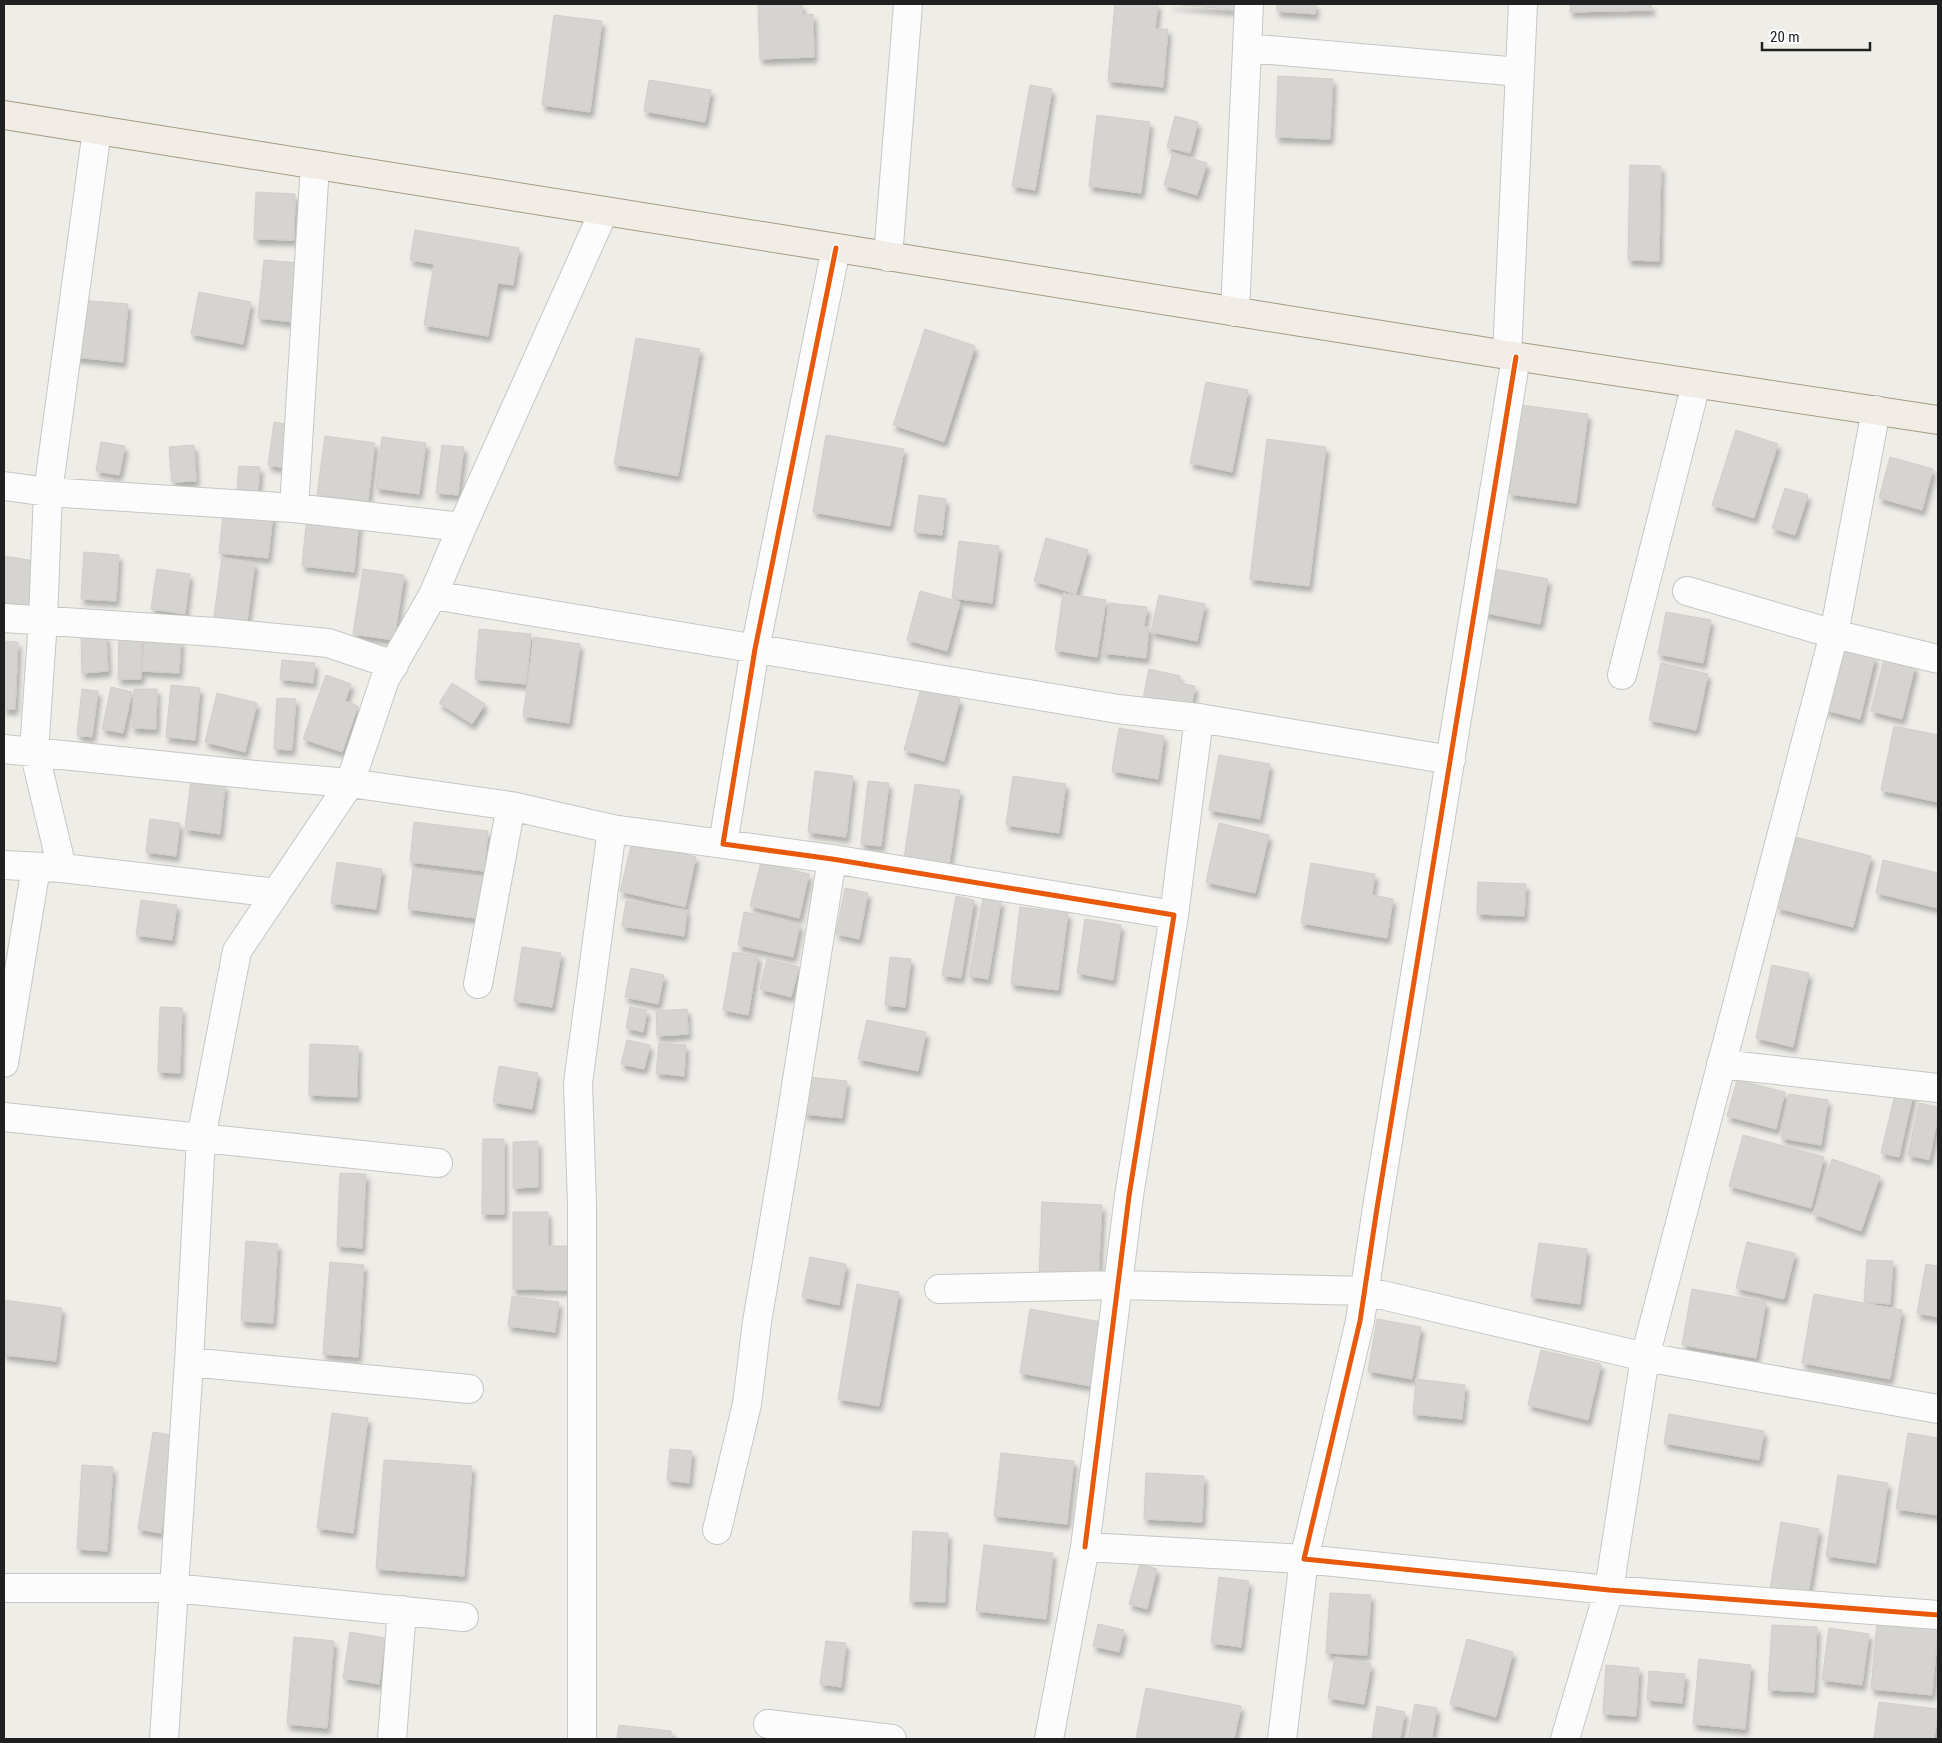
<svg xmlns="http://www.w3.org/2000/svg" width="1942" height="1743" viewBox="0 0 1942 1743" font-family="'Roboto Condensed',sans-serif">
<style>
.building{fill:#d6d4d1;stroke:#d1cec9;filter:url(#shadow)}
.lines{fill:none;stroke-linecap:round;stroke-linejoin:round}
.minor-casing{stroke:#c7c6c4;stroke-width:30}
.primary-casing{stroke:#a59c84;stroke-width:30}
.minor{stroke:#fcfcfc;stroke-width:28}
.primary{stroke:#f1ece5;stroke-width:28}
.cycleway-casing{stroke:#fff;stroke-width:8}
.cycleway{stroke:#e8590c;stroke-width:5}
</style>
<defs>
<filter id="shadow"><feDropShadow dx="3" dy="5.5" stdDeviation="2.5" flood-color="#0004"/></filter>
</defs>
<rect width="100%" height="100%" fill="#eeede8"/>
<path class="building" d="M758 4H802V15L813 14 814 57 760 59Z
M1115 4H1158L1155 29H1168L1163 87 1108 81Z
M1170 4H1235V10Z
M1277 4H1316L1315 14 1277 11Z
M1570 4H1651L1652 10 1570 12Z
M554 15 602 21 590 112 542 105Z
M1278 76 1333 79 1330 139 1276 137Z
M649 80 711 90 705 122 644 111Z
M1030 85 1052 89 1035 190 1012 186Z
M1097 115 1150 122 1141 193 1089 186Z
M1175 116 1198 122 1190 153 1167 147Z
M1173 153 1207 163 1197 195 1164 185Z
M1630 165 1661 166 1659 261 1628 260Z
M256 192 295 194 294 240 254 239Z
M415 230 519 248 513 285 498 283 488 336 424 325 434 264 410 260Z
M264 260 300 263 293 322 258 318Z
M199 292 251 302 243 344 191 334Z
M79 300 128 304 123 362 74 357Z
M925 329 975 346 944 442 893 425Z
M636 338 700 349 678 476 614 464Z
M1206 382 1248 390 1232 472 1190 463Z
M1521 405 1588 414 1576 503 1509 494Z
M274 422 296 426 291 469 268 465Z
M1736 430 1778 444 1754 518 1712 505Z
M826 435 904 449 890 526 813 512Z
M325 436 375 443 368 501 317 495Z
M382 437 426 443 419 494 376 488Z
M1267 439 1326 447 1309 586 1250 579Z
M101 442 125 446 119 475 96 471Z
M194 445 196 481 172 482 169 447Z
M442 445 464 447 458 495 436 493Z
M1890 457 1933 469 1922 510 1879 498Z
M239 466 260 467 258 491 237 490Z
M1785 488 1808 495 1795 535 1772 528Z
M919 495 946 499 942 535 914 532Z
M224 508 273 514 268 558 219 553Z
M307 515 359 521 354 572 302 566Z
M1046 538 1088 550 1076 594 1034 581Z
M959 541 999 546 992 603 952 598Z
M84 552 119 555 116 601 81 599Z
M4 556 35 561 28 607 4 603Z
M222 558 255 563 247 622 214 617Z
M1490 568 1548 579 1540 624 1481 612Z
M157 569 190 574 185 614 151 609Z
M363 569 404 575 394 640 353 634Z
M920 591 960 602 947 651 907 640Z
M1063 593 1106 600 1097 657 1055 650Z
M1159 595 1205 604 1197 641 1151 632Z
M1109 603 1147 607 1144 627H1149L1146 658 1103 653Z
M1666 612 1711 620 1703 663 1658 654Z
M479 629 531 634 526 684 475 679Z
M119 632H142L141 679H118Z
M106 635 108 671 82 673 81 637Z
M534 637 580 644 569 723 523 716Z
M144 638 181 640 179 673 142 671Z
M4 641 18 642 15 709H4Z
M1839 649 1875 657 1860 719 1825 710Z
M1884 659 1915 666 1902 719 1871 711Z
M282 660 315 663 313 683 280 679Z
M1661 663 1708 674 1696 730 1649 720Z
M1149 669 1180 676 1179 683 1195 686 1190 713 1142 704Z
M326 675 351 684 345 701 358 706 342 752 303 739Z
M452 683 485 704 472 724 439 703Z
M171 685 200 688 195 740 166 737Z
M111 687 132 692 123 733 102 729Z
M921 688 960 699 944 761 904 750Z
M82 689 98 691 92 737 77 735Z
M134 689H157L156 729 132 728Z
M217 693 257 703 245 752 205 742Z
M277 698 296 699 292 750 274 749Z
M1894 726 1938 735V802L1881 790Z
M1119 728 1164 736 1158 779 1112 771Z
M1219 755 1270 764 1260 819 1209 810Z
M815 771 853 776 846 837 808 832Z
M1013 776 1066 784 1059 833 1006 825Z
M191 781 225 785 220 834 185 829Z
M868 781 889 783 881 846 861 844Z
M915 784 960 790 949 865 904 859Z
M150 819 180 823 176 856 146 852Z
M414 822 488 831 484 871 410 862Z
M1219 823 1269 835 1255 893 1206 882Z
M1795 837 1871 856 1853 927 1777 908Z
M632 842 696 857 685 907 620 891Z
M1883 860 1938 873V908L1876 893Z
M337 862 382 869 376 909 331 903Z
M761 862 809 874 799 918 750 906Z
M1311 863 1375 874 1372 895 1393 899 1387 938 1301 923Z
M413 869 487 879 482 919 408 909Z
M1478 882 1526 884 1524 916 1477 914Z
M845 888 868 893 859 939 836 934Z
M956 896 974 900 961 978 942 975Z
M983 898 1001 901 988 979 969 976Z
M141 900 177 905 172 940 136 935Z
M626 901 687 910 684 936 622 926Z
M1020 907 1068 913 1058 990 1011 984Z
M744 912 800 924 793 957 738 945Z
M1085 919 1121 925 1113 980 1077 973Z
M522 947 561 953 552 1007 514 1001Z
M733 952 758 956 748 1015 723 1010Z
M890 957 911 959 905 1007 885 1005Z
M767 959 799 967 791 997 760 989Z
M1772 965 1809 973 1793 1047 1756 1038Z
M631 968 664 975 658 1004 625 997Z
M160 1007 182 1008 180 1073 158 1072Z
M630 1007 647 1010 643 1032 626 1028Z
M687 1009 688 1034 657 1036 656 1011Z
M867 1020 926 1032 918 1071 858 1059Z
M627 1040 650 1045 644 1069 621 1064Z
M659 1043 686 1045 684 1076 656 1073Z
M310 1044 358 1046 357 1097 309 1095Z
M499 1066 538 1073 532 1109 493 1102Z
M808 1077 847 1081 842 1118 804 1114Z
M1737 1080 1785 1092 1776 1129 1727 1116Z
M1897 1086 1914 1090 1899 1157 1881 1153Z
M1789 1094 1828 1100 1821 1145 1781 1138Z
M1919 1103 1938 1107V1116L1929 1160 1908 1155Z
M1743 1135 1824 1157 1811 1208 1729 1186Z
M483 1139H504V1214H482Z
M538 1141V1187L513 1188V1142Z
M1832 1159 1880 1176 1861 1231 1813 1214Z
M340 1173 366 1174 362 1248 337 1246Z
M1042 1202 1102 1205 1098 1282 1039 1280Z
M513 1212H548V1246H569V1290L513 1289Z
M246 1241 278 1244 273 1323 241 1321Z
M1747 1242 1795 1253 1784 1299 1736 1288Z
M1539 1243 1587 1249 1580 1304 1531 1297Z
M810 1257 846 1264 839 1305 802 1297Z
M1867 1260 1893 1261 1890 1304 1864 1302Z
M330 1262 364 1265 358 1357 323 1354Z
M1926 1264 1938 1266V1317L1917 1313Z
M857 1284 899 1292 879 1406 838 1399Z
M1692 1289 1766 1302 1756 1358 1682 1345Z
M1814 1294 1902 1310 1890 1379 1802 1363Z
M512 1296 559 1302 555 1332 508 1326Z
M4 1300 62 1308 56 1361 4 1355Z
M1030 1309 1101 1322 1091 1386 1020 1373Z
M1377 1319 1421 1327 1412 1379 1368 1371Z
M1541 1350 1601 1364 1588 1420 1528 1405Z
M1416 1379 1465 1385 1462 1419 1413 1414Z
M332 1413 368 1418 353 1533 317 1528Z
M1669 1414 1764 1431 1759 1460 1664 1443Z
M153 1432 177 1436 161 1533 138 1529Z
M1908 1433 1938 1438V1515L1896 1509Z
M670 1449 692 1451 689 1483 667 1480Z
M1001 1453 1074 1461 1067 1524 994 1516Z
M384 1460 472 1466 464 1576 376 1569Z
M82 1465 113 1467 107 1551 77 1549Z
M1146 1473 1204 1476 1202 1522 1144 1519Z
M1838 1475 1888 1483 1876 1563 1826 1556Z
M1781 1522 1819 1529 1808 1596 1770 1590Z
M913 1531 948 1533 945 1602 910 1601Z
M984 1545 1053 1553 1046 1619 976 1611Z
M1140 1564 1157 1569 1147 1609 1129 1604Z
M1219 1577 1249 1581 1241 1647 1211 1643Z
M1330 1593 1371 1595 1367 1655 1326 1653Z
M1877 1623 1938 1629 1932 1695 1871 1689Z
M1098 1624 1124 1630 1119 1652 1093 1646Z
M1772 1625 1817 1627 1814 1692 1768 1690Z
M1829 1628 1869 1634 1862 1685 1822 1680Z
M350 1632 385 1638 379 1684 343 1678Z
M294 1637 334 1641 327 1728 287 1724Z
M1467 1639 1513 1652 1496 1717 1450 1704Z
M826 1641 846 1643 841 1687 820 1684Z
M1335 1657 1371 1664 1364 1704 1328 1698Z
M1699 1659 1751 1665 1745 1729 1693 1724Z
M1606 1665 1639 1668 1636 1716 1603 1714Z
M1649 1671 1685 1674 1682 1703 1647 1700Z
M1146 1688 1241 1706 1234 1739H1136Z
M1879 1702 1938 1709 1934 1739H1874Z
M1415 1704 1437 1708 1432 1737 1441 1739H1408Z
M1377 1706 1405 1712 1400 1739H1372Z
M619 1725 671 1731V1739H617Z"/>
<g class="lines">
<g class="minor-casing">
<path id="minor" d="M1247 48 1519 72
M315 165 294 508 462 527
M604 211 462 527 433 595 385 679 350 783 511 806 612 829 723 844
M836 248 755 649 723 844 832 859 1174 915 1129 1196 1085 1547
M888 257 908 4
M1235 312 1249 4
M1507 355 1523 4
M1516 357 1377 1208 1360 1321 1304 1559 1609 1590 1938 1615
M4 486 48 492 294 508
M1687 591 1834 634 1938 659
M433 595 1118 709 1199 718 1451 760
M4 618 215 632 328 643 394 665
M1622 675 1696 384
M4 749 266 776 350 783 237 951 201 1138 189 1362 164 1739
M4 865 62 868 34 751 43 620 48 492 97 130
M62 868 276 893
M1174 915 1199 718
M478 984 511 806
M4 1063 36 867
M1721 1064 1938 1088
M4 1117 438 1163
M939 1289 1118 1285 1365 1291 1645 1357 1938 1409
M189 1362 469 1389
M717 1530 747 1404 757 1322 783 1168 832 859
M4 1588H173L464 1617
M768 1724 892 1739
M392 1739 402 1610
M582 1739V1204L578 1083 612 829
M1049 1739 1085 1547 1304 1559 1282 1739
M1565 1739 1609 1590 1645 1357 1834 634 1876 410"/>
</g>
<g class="primary-casing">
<path id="primary" d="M4 115 1507 355 1938 420"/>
</g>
<use href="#minor" class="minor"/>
<use href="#primary" class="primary"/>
<g class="cycleway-casing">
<path id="cycleway" d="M836 248 755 649 723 844 832 859 1174 915 1129 1196 1085 1547
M1516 357 1377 1208 1360 1321 1304 1559 1609 1590 1938 1615"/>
</g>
<use href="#cycleway" class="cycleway"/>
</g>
<rect width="1942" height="1743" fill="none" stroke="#202020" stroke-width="10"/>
<path d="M1762 42v8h108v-8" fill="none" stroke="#202020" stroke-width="2.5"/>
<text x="1770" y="42" font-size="15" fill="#202020" stroke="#ffffff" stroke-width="4" paint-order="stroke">20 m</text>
</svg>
